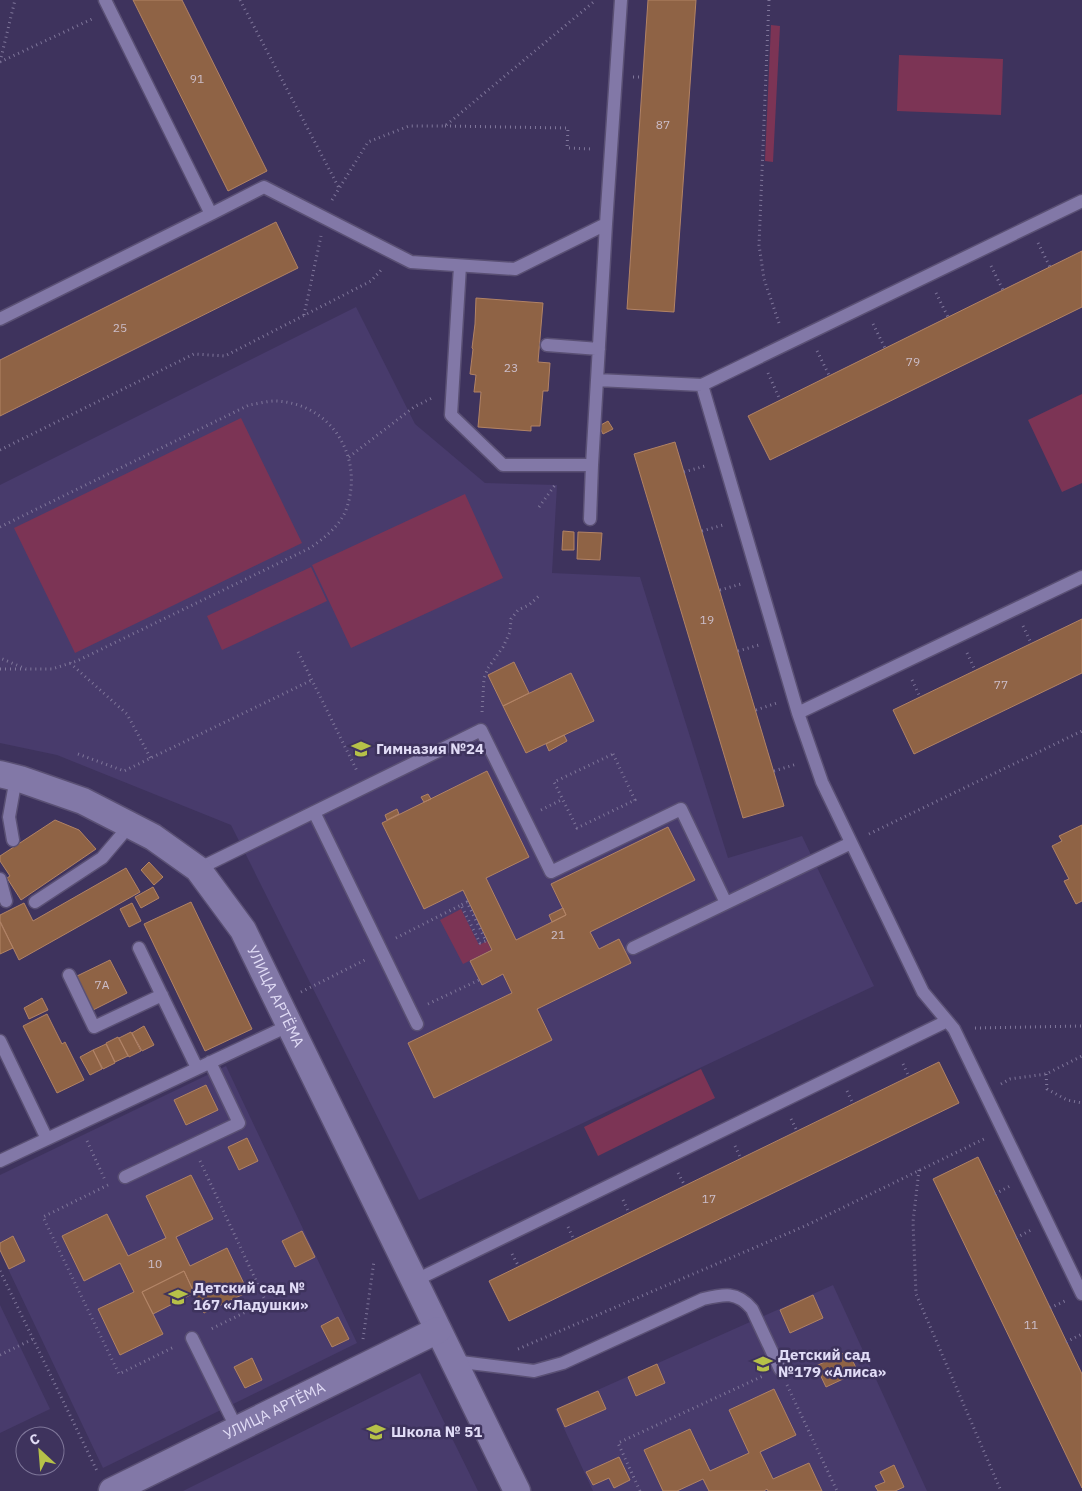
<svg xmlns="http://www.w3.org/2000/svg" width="1082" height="1491" viewBox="0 0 1082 1491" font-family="'IBM Plex Sans',sans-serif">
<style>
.built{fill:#483b6c}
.green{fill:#7c3455}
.building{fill:#8f6345;stroke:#b28365}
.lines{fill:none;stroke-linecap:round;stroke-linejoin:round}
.service-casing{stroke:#5a5074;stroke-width:15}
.minor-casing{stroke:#5a5074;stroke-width:29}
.path{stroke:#7f769a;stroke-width:3;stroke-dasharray:1 4;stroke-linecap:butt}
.service{stroke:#8278a7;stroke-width:12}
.minor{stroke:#8278a7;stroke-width:26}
.labels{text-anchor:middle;stroke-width:5;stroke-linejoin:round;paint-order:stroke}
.number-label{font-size:12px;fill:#ccbeca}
.poi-label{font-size:15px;font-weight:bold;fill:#e1dcf6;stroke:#3e335d;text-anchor:start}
.street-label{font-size:15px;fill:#e1dcf6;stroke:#3e335d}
</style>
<rect width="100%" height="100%" fill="#3e335d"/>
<path class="built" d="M356 307 415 424 485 483 557 485 552 573 640 577 728 858 802 836 874 986 419 1200 231 825 57 755 0 743V485Z
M226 1066 357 1343 103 1468 0 1252V1175Z
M833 1285 927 1491H593L555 1409Z
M0 1305 50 1409 0 1433Z
M420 1373 478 1491H183Z"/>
<path class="green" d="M771 25 780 26 773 162 765 161Z
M899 55 1003 59 1001 115 897 111Z
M1082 394V483L1062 492 1028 420Z
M241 418 302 543 75 653 14 528Z
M465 494 503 578 351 648 312 565Z
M311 567 327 601 222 650 207 616Z
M461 909 479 945 487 941 491 950 463 964 440 920Z
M701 1069 715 1098 598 1156 584 1127Z"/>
<path class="building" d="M133 0H182L267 171 228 191Z
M648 0H696L674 312 627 309Z
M276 222 298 268 0 416V360Z
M1082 251V307L770 460 748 416Z
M476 298 543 303 538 362 550 363 548 391H543L540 426H531V431L478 427 481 392H474L476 375 470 374 473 349 472 348 475 324Z
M608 421 613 429 603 434 599 426Z
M675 442 784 806 743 818 634 454Z
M563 531 574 532V550H562Z
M578 532 602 533 600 560 577 559Z
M1082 619V673L914 754 893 710Z
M514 662 529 693 503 706 488 675Z
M571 673 594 721 526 753 503 706Z
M564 735 567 741 549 751 546 744Z
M487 771 529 857 486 878 516 940 566 915 551 884 668 827 695 880 590 932 599 949 619 939 631 963 537 1009 552 1040 434 1098 408 1043 512 993 503 974 482 985 470 961 492 950 463 890 424 909 382 823Z
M428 794 431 799 424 802 421 797Z
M397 809 399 814 387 820 385 815Z
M55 820 79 830 96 849 21 900 7 878 10 876 0 861V856Z
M1082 825V901L1076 904 1064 881 1069 879 1052 846 1062 841 1059 836Z
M149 862 163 877 154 885 141 870Z
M126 868 140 892 19 960 0 921V915L24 903 33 921Z
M153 887 159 898 141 908 135 897Z
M191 902 252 1029 205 1051 144 924Z
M132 903 141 921 129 927 120 909Z
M563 908 566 915 552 922 549 915Z
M0 922 13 948 0 954Z
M110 960 127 993 93 1010 77 976Z
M42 998 48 1010 29 1019 24 1008Z
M47 1014 62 1044 65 1042 84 1080 57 1093 23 1026Z
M144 1026 154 1045 142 1051 132 1033Z
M131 1032 141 1051 129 1057 119 1038Z
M118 1037 128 1056 115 1062 106 1043Z
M106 1044 115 1063 103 1069 93 1050Z
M93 1050 102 1069 90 1075 80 1057Z
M939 1062 959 1103 509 1321 489 1281Z
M206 1085 218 1110 186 1125 174 1100Z
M247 1138 258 1161 239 1170 228 1147Z
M978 1157 1082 1374V1488L933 1179Z
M191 1175 213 1219 176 1237 190 1266 227 1248 248 1292 204 1313 184 1271 142 1292 163 1334 120 1355 98 1309 134 1292 120 1263 84 1281 62 1236 107 1214 128 1256 166 1238 146 1196Z
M302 1231 315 1257 295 1267 282 1241Z
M13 1236 25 1261 9 1269 0 1250V1243Z
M184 1271 194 1293 153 1314 142 1292Z
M813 1295 823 1318 790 1333 780 1310Z
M338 1317 349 1339 332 1347 321 1326Z
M848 1351 858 1372 826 1387 816 1366Z
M252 1358 262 1380 245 1388 234 1367Z
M657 1364 665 1383 636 1396 628 1377Z
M774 1389 796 1435 760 1452 773 1479 809 1463 822 1491H768L767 1489 764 1491H709L703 1479 677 1491H663L644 1450 690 1429 710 1471 749 1453 729 1410Z
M598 1391 606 1409 565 1427 557 1409Z
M619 1457 630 1480 614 1488 609 1478 593 1485 586 1472Z
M894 1465 904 1487 895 1491H878L875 1486 885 1482 880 1472Z"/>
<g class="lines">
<g class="service-casing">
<path id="service" d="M1082 201 702 385 798 713 822 782 923 992 954 1029 1082 1294
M211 214 264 187 411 262 515 269 606 224 621 0
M460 266 451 415 503 465H592L597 380 702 385
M0 319 211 214 105 0
M547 345 599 349
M597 380 606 224
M590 519 592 465
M798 713 1082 577
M314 812 417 1024
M13 840 9 817 16 778
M198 869 481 730 551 872 681 809 726 903
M0 879 6 901
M35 902 102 858 130 825
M139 948 197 1068
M633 948 851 843
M69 975 94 1027 162 995
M0 1041 47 1139
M0 1161 290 1025
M125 1177 239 1123 210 1062
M414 1281 947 1021
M192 1338 237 1429
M453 1361 534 1371 563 1363 703 1299C724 1294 737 1291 752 1309L780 1369"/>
</g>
<g class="minor-casing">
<g id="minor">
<path id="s1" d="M0 774 20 779 83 801 153 837 198 869 243 930 517 1491"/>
<path id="s2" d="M112 1491 438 1330"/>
</g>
</g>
<path class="path" d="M240 0 339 188
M769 0 759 245 764 279 780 326
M0 62 92 19
M0 62 15 0
M633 77H643
M445 126 568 128 567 148 593 149
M332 200 368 142 409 126H445L596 0
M1038 243 1050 267
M991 266 1003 290
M936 293 948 317
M304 315 321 236
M873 324 885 348
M817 351 829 375
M768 373 780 400
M0 450 194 354 225 356 371 281 383 268
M349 457 414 407 434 397
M684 472 705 466
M539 507 555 485
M0 527 249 405C257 404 267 401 275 401 332 403 365 458 346 510 339 527 324 538 310 548L77 661 52 669H26L0 658
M702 531 723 525
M720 590 741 584
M1023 626 1031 643
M738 651 759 645
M298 652 357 771
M967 653 975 670
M70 663 127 714 151 759
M0 669H24
M912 680 920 697
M756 710 777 703
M482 712 484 678 488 668 503 647 510 632 511 619 518 610 529 605 540 595
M78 754 124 771 312 680
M613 754 635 800 577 828 554 782Z
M774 771 797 764
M541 810 563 799
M869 834 1082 731
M396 938 461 905 480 943 486 941 467 902 461 905
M301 992 365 960
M428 1004 479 980
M975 1028 1082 1026
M903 1064 909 1077
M1046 1074 1047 1089 1067 1100 1082 1103
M1001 1084 1010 1079 1046 1074 1082 1056
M847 1091 853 1104
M791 1119 797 1131
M87 1141 105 1180
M735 1146 741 1159
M200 1161 266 1302 209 1330
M919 1170 913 1222 916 1294 1001 1491
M678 1173 685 1186
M108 1185 43 1217 119 1374 174 1347
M995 1194 1010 1186
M623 1200 629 1213
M568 1227 574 1240
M1016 1238 1031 1230
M512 1254 519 1267
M0 1271 97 1471
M1050 1308 1065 1301
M363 1339 374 1261
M1066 1342 1082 1334
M518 1349 805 1226 986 1138
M0 1355 33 1339
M787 1385 837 1491
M640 1491 618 1443 763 1376"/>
<use href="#service" class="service"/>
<use href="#minor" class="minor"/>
</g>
<defs>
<g id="school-bare" transform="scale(1.5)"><path d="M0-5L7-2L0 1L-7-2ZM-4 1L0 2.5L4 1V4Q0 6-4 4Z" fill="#b6c148" stroke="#3e335d" stroke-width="2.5" paint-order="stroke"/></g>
</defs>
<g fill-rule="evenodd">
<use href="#school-bare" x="361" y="749"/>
<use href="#school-bare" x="178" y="1297"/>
<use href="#school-bare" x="763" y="1364"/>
<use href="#school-bare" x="376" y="1432"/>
</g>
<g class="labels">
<g class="number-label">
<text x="197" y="83">91</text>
<text x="663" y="129">87</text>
<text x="120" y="332">25</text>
<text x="913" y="366">79</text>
<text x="511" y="372">23</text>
<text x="707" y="624">19</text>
<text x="1001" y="689">77</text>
<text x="558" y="939">21</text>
<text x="102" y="989">7А</text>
<text x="709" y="1203">17</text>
<text x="155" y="1268">10</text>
<text x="1031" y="1329">11</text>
</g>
<g class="poi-label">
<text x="376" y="754">Гимназия №24</text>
<text x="193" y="1293">Детский сад №<tspan x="193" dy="17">167 «Ладушки»</tspan></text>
<text x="778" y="1360">Детский сад<tspan x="778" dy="17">№179 «Алиса»</tspan></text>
<text x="391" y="1437">Школа № 51</text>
</g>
<g class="street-label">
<text dy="5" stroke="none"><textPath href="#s1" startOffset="371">УЛИЦА АРТЁМА</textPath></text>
<text dy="5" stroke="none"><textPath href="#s2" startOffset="181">УЛИЦА АРТЁМА</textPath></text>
</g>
</g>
<g transform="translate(40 1451) rotate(334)"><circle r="24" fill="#3e335d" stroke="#7f779a"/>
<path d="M0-4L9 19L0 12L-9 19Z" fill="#b6c148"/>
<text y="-8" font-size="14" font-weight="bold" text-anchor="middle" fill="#e1dcf6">С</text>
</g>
</svg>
